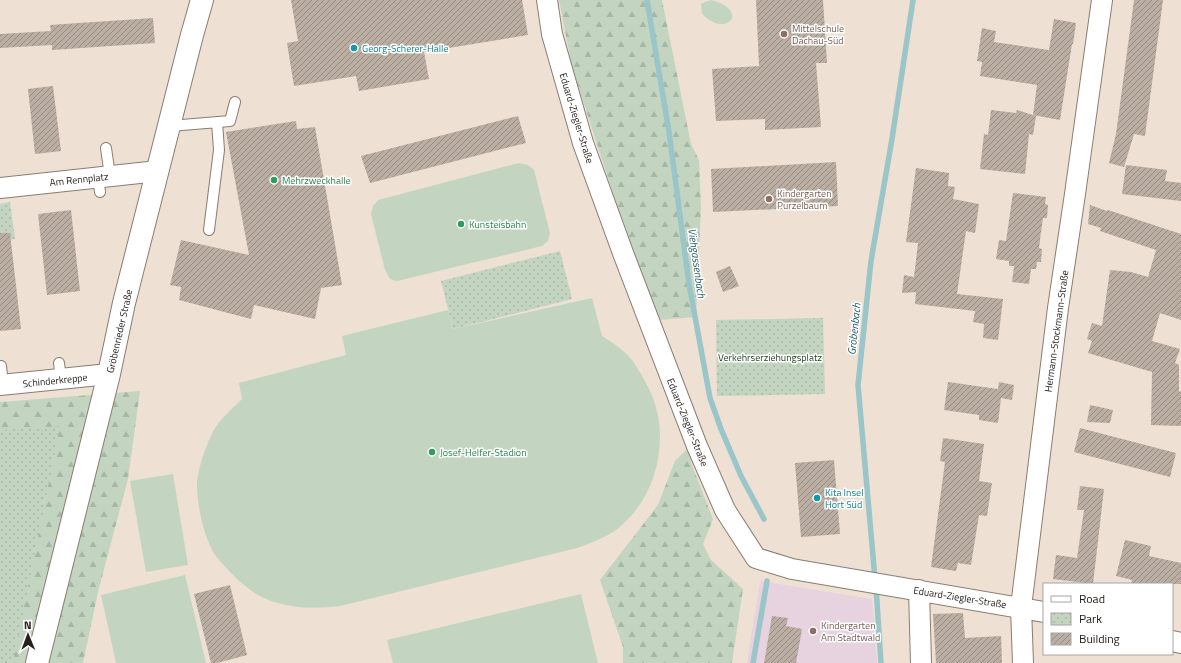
<svg xmlns="http://www.w3.org/2000/svg" width="1181" height="663" viewBox="0 0 1181 663" font-family="'Titillium Web',sans-serif">
<style>
.education{fill:#e7d2e0}
.grass{fill:#c3d5c1}
.forest{fill:url(#forest-firs)}
.park{fill:url(#park-dots)}
.lines{fill:none;stroke-linecap:round;stroke-linejoin:round}
.stream{stroke:#9ac5c9;stroke-width:5.5}
.building{fill:url(#building-hatch)}
.lane-casing{stroke:#897d71;stroke-width:12}
.street-casing{stroke:#897d71;stroke-width:22}
.secondary-casing{stroke:#897d71;stroke-width:24}
.lane{stroke:#fff;stroke-width:10}
.street{stroke:#fff;stroke-width:20}
.secondary{stroke:#fff;stroke-width:22}
.education-dot{fill:#8d6e63;stroke:#fff;stroke-width:1.5}
.culture-dot{fill:#0f9aa8;stroke:#fff;stroke-width:1.5}
.leisure-dot{fill:#2e9e5b;stroke:#fff;stroke-width:1.5}
.labels{text-anchor:middle;stroke-width:3;stroke-linejoin:round;paint-order:stroke}
.education-label{font-size:10px;fill:#785e54;stroke:#fff;text-anchor:start}
.culture-label{font-size:10px;fill:#0d838f;stroke:#fff;text-anchor:start}
.street-label{font-size:10px;fill:#25201c;stroke:#fff}
.leisure-label{font-size:10px;fill:#27864d;stroke:#fff;text-anchor:start}
.park-label{font-size:10px;fill:#20431d;stroke:#fff}
.water-label{font-size:11px;font-style:italic;fill:#1f5a5f;stroke:#fff}
</style>
<defs>
<pattern id="forest-firs" width="22" height="20" patternUnits="userSpaceOnUse"><rect width="22" height="20" fill="#c3d5c1"/><path d="M5 1l3.5 6h-7zM16 11l3.5 6h-7z" fill="#a7b7a5"/></pattern>
<pattern id="park-dots" width="8" height="8" patternUnits="userSpaceOnUse"><rect width="8" height="8" fill="#c3d5c1"/><path d="M2 2h.1M6 6h.1" fill="none" stroke="#a7b7a5" stroke-width="1.8" stroke-linecap="round"/></pattern>
<pattern id="building-hatch" width="6" height="6" patternUnits="userSpaceOnUse"><rect width="6" height="6" fill="#baada1"/><path d="M-1 1l2-2M0 6l6-6M5 7l2-2" fill="none" stroke="#978c82"/></pattern>
</defs>
<rect width="100%" height="100%" fill="#eee0d3"/>
<path class="education" d="M760 581 872 599 877 663H747Z"/>
<path class="grass" d="M711 0C750 9 728 40 702 14L701 4 705 2Z
M519 163 528 165 534 170 550 233 548 241 542 246 397 281 390 279 385 270 371 214 373 206 378 200Z
M592 298 602 336C613 343 623 349 631 359 635 363 637 369 641 374 646 383 652 393 655 404 668 445 655 495 623 524 611 536 593 542 577 548L340 606C313 609 292 609 266 599 256 595 246 587 238 580 230 572 222 564 215 555 204 538 198 509 197 488 196 475 205 448 211 436 217 421 231 410 242 399L239 383 346 355 342 336 448 310 453 329Z
M173 474 188 565 146 572 130 481Z
M185 575 206 663H116L101 595Z
M581 594 598 663H393L387 640Z"/>
<path class="forest" d="M559 0H662L691 144 699 160 701 208 696 317 658 320 615 200 572 67Z
M140 391 128 479 98 592 83 663H0V402Z
M688 448 692 465 713 519 703 544 711 560 743 589 732 663H623V647L600 580 658 505 675 461Z"/>
<path class="park" d="M10 202 15 239 0 241V204Z
M560 251 572 299 453 329 441 281Z
M823 318 825 394 717 396 716 320Z
M60 426 13 663H0V430Z"/>
<g class="lines">
<path class="stream" d="M647 0 669 132 689 284 710 398 721 429 741 476 764 519
M875 579 858 385 871 261 892 139 913 0
M876 587 881 663
M753 663 767 581"/>
</g>
<path class="building" d="M291 0H522L528 35 424 52 429 79 359 91 356 76 294 86 287 43 298 41Z
M756 0H823L827 63H816L821 127 765 130V119L716 121 712 69 759 66Z
M1134 0H1163L1145 136 1134 134 1124 167 1109 163 1116 134Z
M153 18 155 43 52 50V45L0 48V34L51 31 50 25Z
M1054 19 1076 23 1073 44H1072L1060 120 1033 115 1037 85 980 76 982 62 977 61 982 28 996 31 994 42 1049 50Z
M53 86 61 151 35 154 28 89Z
M991 110 1016 113 1017 110 1036 116 1033 135 1029 134 1025 174 980 169 984 134 988 135Z
M518 116 526 143 370 183 361 156Z
M296 121 297 129 315 127 342 285 321 288 315 319 254 305 251 319 179 300 181 287 170 285 181 240 249 255 226 132Z
M836 162 838 206 713 212 711 169Z
M1126 165 1167 170 1165 181 1181 183V201L1122 194Z
M916 168 949 173 948 186 955 187 953 199 979 204 975 233 966 231 957 294 1003 299 998 340 983 338 984 324 973 322 975 311 915 304 916 292 902 293 904 275 914 277 918 243 906 242Z
M1013 193 1046 197 1045 204 1048 205 1047 218H1043L1041 232 1039 248 1042 249 1041 262H1037L1036 269H1031L1029 284 1012 282 1014 266H1009V261L996 259 999 240 1006 241Z
M1090 205 1107 211 1108 210 1181 234V320L1160 313 1152 341 1180 349 1175 363 1179 365V391L1181 392V426L1151 425 1152 372 1088 353 1092 341 1087 339 1092 323 1102 326 1110 270 1131 272 1148 277 1156 250 1100 231 1101 228 1088 224Z
M71 210 80 291 47 295 38 214Z
M0 233H10L21 329 0 331Z
M730 266 739 286 723 292 716 272Z
M948 382 998 389 999 382 1014 385 1012 400 1001 398 998 423 979 420V415L944 410Z
M1090 405 1113 410 1110 423 1087 422Z
M1080 428 1176 453 1170 477 1074 452Z
M943 438 984 444 979 481 992 483 987 516 979 515 971 565 958 563 956 571 931 567 945 462 940 461Z
M834 460 840 534 801 537 795 463Z
M1080 486 1104 489 1093 584 1053 579 1056 555 1077 558 1084 510H1077Z
M1125 540 1151 546 1149 556 1181 563V584H1131L1132 580 1116 576Z
M230 585 247 655 217 663H211L194 594Z
M963 613 965 638 1001 636 1002 663H936L933 614Z
M772 616 788 618 786 626 802 629 796 663H764Z"/>
<g class="lines">
<g class="lane-casing">
<path id="lane" d="M170 126 230 121 235 102
M106 148 110 176
M98 177 100 192
M209 230 219 150 217 122
M59 363 61 380
M1 366 3 385"/>
</g>
<g class="street-casing">
<path id="street" d="M547 0 552 34 583 143 623 253 697 446 725 510 756 558 792 569 1044 612
M0 188 158 171
M0 385 109 374
M919 590 921 663
M1172 641 1181 643
M1023 663 1021 607 1058 308 1075 194 1102 0"/>
</g>
<g class="secondary-casing">
<path id="secondary" d="M37 663 109 374 124 303 192 35 202 0"/>
</g>
<use href="#lane" class="lane"/>
<use href="#street" class="street"/>
<use href="#secondary" class="secondary"/>
</g>
<g class="education-dot">
<circle cx="784" cy="34" r="4"/>
<circle cx="769" cy="199" r="4"/>
<circle cx="813" cy="631" r="4"/>
</g>
<g class="culture-dot">
<circle cx="354" cy="48" r="4"/>
<circle cx="817" cy="498" r="4"/>
</g>
<g class="leisure-dot">
<circle cx="274" cy="180" r="4"/>
<circle cx="461" cy="224" r="4"/>
<circle cx="432" cy="452" r="4"/>
</g>
<g class="labels">
<g class="education-label">
<text x="792" y="32">Mittelschule<tspan x="792" dy="12">Dachau-Süd</tspan></text>
<text x="777" y="197">Kindergarten<tspan x="777" dy="12">Purzelbaum</tspan></text>
<text x="821" y="629">Kindergarten<tspan x="821" dy="12">Am Stadtwald</tspan></text>
</g>
<g class="culture-label">
<text x="362" y="52">Georg-Scherer-Halle</text>
<text x="825" y="496">Kita Insel<tspan x="825" dy="12">Hort Süd</tspan></text>
</g>
<g class="street-label">
<text transform="translate(577 118) rotate(73)" y="4">Eduard-Ziegler-Straße</text>
<text transform="translate(79 179) rotate(-6)" y="4">Am Rennplatz</text>
<text transform="translate(119 331) rotate(-77)" y="4">Gröbenrieder Straße</text>
<text transform="translate(1056 331) rotate(-82)" y="4">Hermann-Stockmann-Straße</text>
<text transform="translate(55 380) rotate(-6)" y="4">Schinderkreppe</text>
<text transform="translate(688 422) rotate(68)" y="4">Eduard-Ziegler-Straße</text>
<text transform="translate(960 597) rotate(9)" y="4">Eduard-Ziegler-Straße</text>
</g>
<g class="leisure-label">
<text x="282" y="184">Mehrzweckhalle</text>
<text x="469" y="228">Kunsteisbahn</text>
<text x="440" y="456">Josef-Helfer-Stadion</text>
</g>
<g class="park-label">
<text x="770" y="361">Verkehrserziehungsplatz</text>
</g>
<g class="water-label">
<text transform="translate(697 263) rotate(82)" y="4">Viehgassenbach</text>
<text transform="translate(854 329) rotate(-84)" y="4">Gröbenbach</text>
</g>
</g>
<rect x="1043" y="583" width="130" height="72" fill="#ffffff" stroke="#a8a6a4"/>
<rect x="1051" y="596" width="20" height="6" fill="#ffffff" stroke="#a8a6a4"/>
<text x="1079" y="603" font-size="12" fill="#25201c">Road</text>
<rect x="1051" y="613" width="20" height="12" fill="url(#park-dots)" stroke="#a8a6a4"/>
<text x="1079" y="623" font-size="12" fill="#25201c">Park</text>
<rect x="1051" y="633" width="20" height="12" fill="url(#building-hatch)" stroke="#a8a6a4"/>
<text x="1079" y="643" font-size="12" fill="#25201c">Building</text>
<g transform="translate(28 635) rotate(359)" stroke="#ffffff" stroke-width="3" paint-order="stroke">
<path d="M0-3L7 15L0 10L-7 15Z" fill="#25201c"/>
<text y="-6" font-size="11" font-weight="bold" text-anchor="middle" fill="#25201c">N</text>
</g>
</svg>
